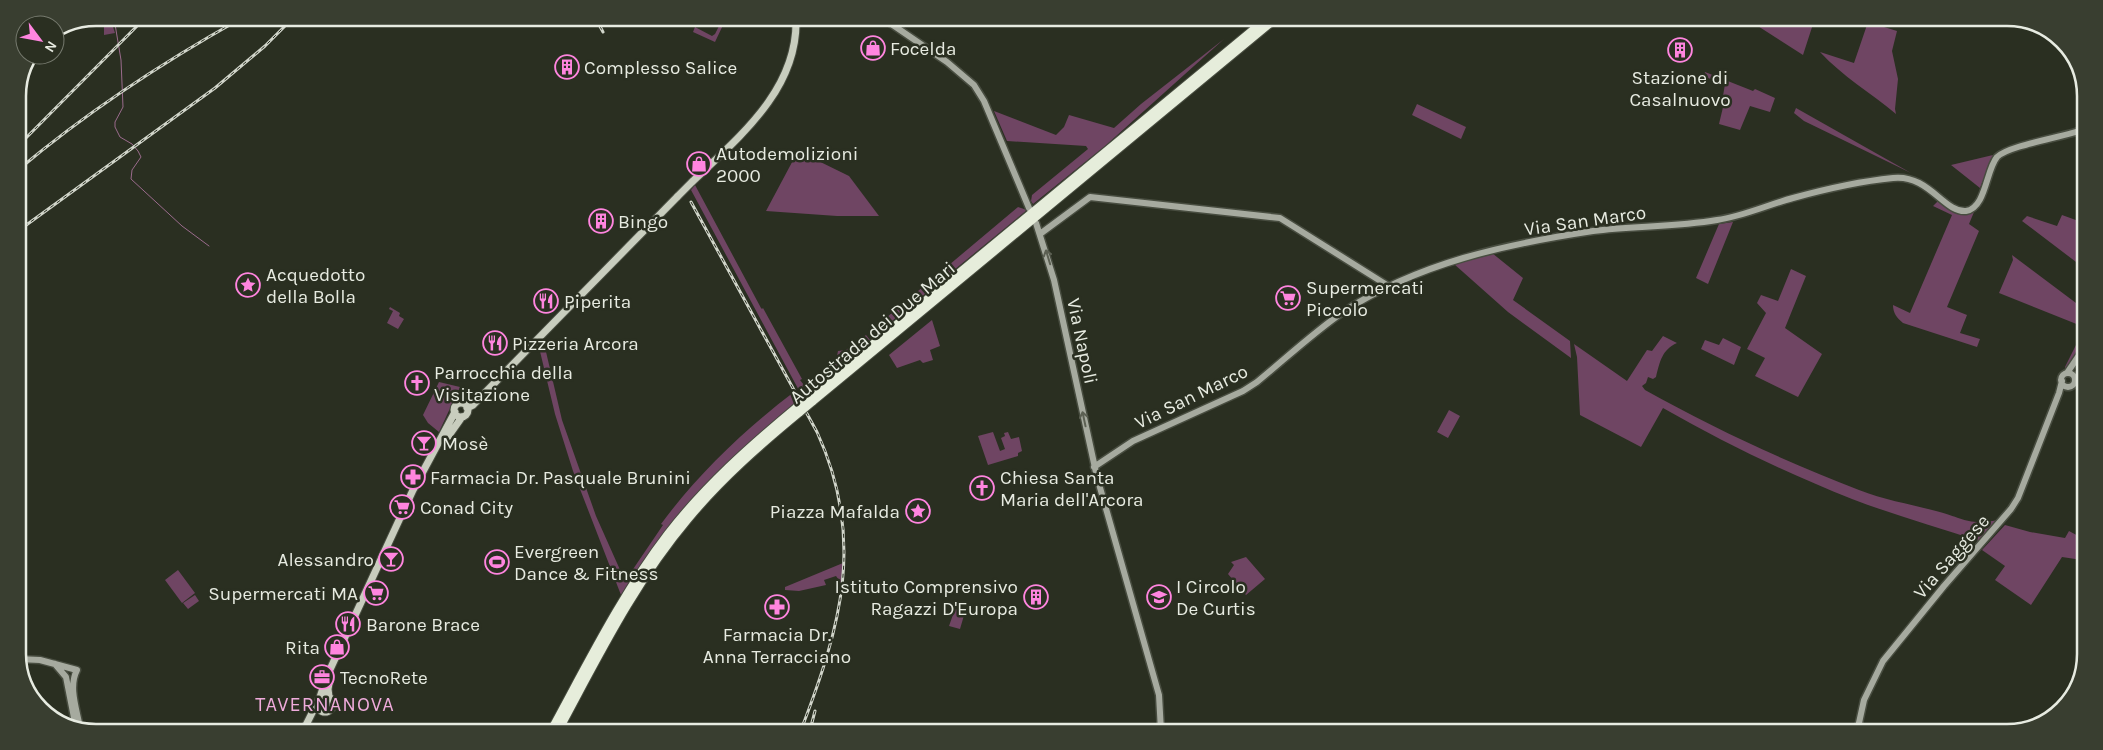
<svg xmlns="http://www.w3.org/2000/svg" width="2103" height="750" viewBox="0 0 2103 750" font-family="Karla,sans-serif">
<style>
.green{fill:#6f4563}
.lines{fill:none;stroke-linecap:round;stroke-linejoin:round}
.stream{stroke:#9a6b8c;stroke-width:1}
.secondary-casing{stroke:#484d40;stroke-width:9}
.primary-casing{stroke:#484d40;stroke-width:9}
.highway-casing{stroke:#484d40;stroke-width:10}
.secondary{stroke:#a6aa9f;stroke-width:6}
.primary{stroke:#c8cdbe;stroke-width:7}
.highway{stroke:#e6eddb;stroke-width:8}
.rail-casing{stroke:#d1d5ca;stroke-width:3}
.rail{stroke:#2a2f21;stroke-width:1;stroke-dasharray:4;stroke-linecap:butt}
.primary-bridge-casing{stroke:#484d40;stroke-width:9;stroke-linecap:butt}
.highway-bridge-casing{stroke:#484d40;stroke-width:10;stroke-linecap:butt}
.primary-bridge{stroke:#c8cdbe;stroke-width:7}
.highway-bridge{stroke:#e6eddb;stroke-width:8}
.oneway{stroke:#5c6053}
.labels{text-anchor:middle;stroke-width:5;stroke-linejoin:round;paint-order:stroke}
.poi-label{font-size:19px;fill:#e7ebe1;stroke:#2a2f21;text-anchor:start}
.street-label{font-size:19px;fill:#e7ebe1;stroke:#2a2f21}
.neighbourhood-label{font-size:20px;letter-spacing:1px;fill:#efabdb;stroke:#2a2f21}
.rim{fill:none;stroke:#e7ebe1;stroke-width:2.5}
</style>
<rect width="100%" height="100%" fill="#2a2f21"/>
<path class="green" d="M104 18H110L115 33 104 35Z
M1750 21H1814L1803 55Z
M721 22 724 23 715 42 693 32 695 27 712 36 715 34Z
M1868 22 1897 31 1892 51 1898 79 1895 109 1896 114C1871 93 1842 76 1820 52L1854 63Z
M1224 39 1105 146 1033 204 1031 201 1032 195 1088 149 1086 146 1007 141 994 111 1056 135 1064 127 1069 115 1114 128 1141 104Z
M1705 72 1753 91 1755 89 1775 98 1770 112 1750 106 1740 130 1719 124 1724 103 1722 102 1725 84 1708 78 1707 80 1703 79Z
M1417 104 1466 127 1461 139 1412 115Z
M1796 108 1911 173 1804 121 1794 113Z
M798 151 849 176 879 216H837L766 211Z
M1993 155 1980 188 1951 165Z
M695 185 761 308 762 309 763 308 802 379 800 380 807 389 836 361 838 351 846 350 866 335 870 340 802 396 691 190Z
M1938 201 1958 213 1974 212 1969 224 1979 231 1947 307 1967 315 1960 333 1980 339 1977 347 1903 323C1897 318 1893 313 1893 305L1910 313 1952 215 1933 206Z
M1018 207 1027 210 875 335 873 331 874 328Z
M2062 215 2084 223V234L2081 244 2084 246V268L2022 221 2027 216 2057 226Z
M1733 222 1708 284 1696 278 1719 224Z
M1492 253 1523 278 1513 300 1570 341 1571 358 1508 312 1454 264Z
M2012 255 2084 309V327L1999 293 2013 260Z
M1791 269 1806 276 1785 328 1822 354 1798 397 1755 376 1765 358 1747 349 1766 313 1757 303 1761 295 1778 301Z
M390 307 400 313 399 316 404 319 398 329 387 323 393 311 389 309Z
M932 320 940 346 930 350 933 360 923 363 920 360 897 368 889 355Z
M2084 329V340L2066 371 2065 367Z
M1663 336 1677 343C1662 350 1660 361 1656 377L1653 379 1648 377 1646 383 1642 386 1645 390C1713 428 1786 462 1859 490 1884 500 1910 504 1936 511 1964 518 1967 526 1998 520L1979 541C1937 527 1894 515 1852 499 1787 473 1724 443 1663 408L1641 447 1580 415 1577 357 1574 344 1627 381 1647 350 1652 351Z
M1723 338 1741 347 1734 365 1701 349 1705 340 1719 345Z
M543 339 562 420 596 516 625 581 663 525 661 524C698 474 744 430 794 392L798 400C730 457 667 518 621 595L573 471 555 414 538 343Z
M439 382 460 387 439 432 428 423 423 415Z
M1449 410 1460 416 1448 438 1437 432Z
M993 432 1000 451 1005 449 1001 438 1005 436 1004 433 1008 432 1011 439 1019 437 1022 451 1018 453V456L988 465 978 436Z
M2005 525 2030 532 2065 538 2069 531 2082 538V560L2062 557 2031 605 1995 580 2005 566 1982 550Z
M1246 557 1265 579 1246 595 1228 574 1234 565 1231 562Z
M843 563 841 583 836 576 824 580 826 585 799 591 785 590V587Z
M178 570 195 593 182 603 165 580Z
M195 595 199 601 188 609 183 603Z
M955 609 965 612 960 629 949 626Z"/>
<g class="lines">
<path class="stream" d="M114 18 121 60 123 107 115 122V127L120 137 132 144 138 151 141 157 132 170 131 179 182 226 209 246"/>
<g class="secondary-casing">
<path id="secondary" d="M884 19 947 62 974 85 984 101 1029 208
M1036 223 1054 280 1097 477 1159 695 1161 731
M1040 234 1090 197 1280 218 1390 287
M2067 373 2084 348
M2061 380a7 7 0 1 1 14 0a7 7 0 1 1-14 0Z
M1094 467 1133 441 1243 391 1257 382C1285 359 1313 333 1343 312 1418 263 1506 244 1593 231 1634 226 1676 227 1717 220 1744 216 1767 205 1793 198 1822 190 1863 181 1893 178 1929 174 1944 213 1966 211 1986 208 1986 170 1997 157 2009 145 2065 137 2085 129
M18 659 40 660 77 670C68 687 77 710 80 728
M55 664 66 677 76 728
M1857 732 1864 700 1883 661 1944 586 2011 509 2018 498 2059 393 2062 381"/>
</g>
<g class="primary-casing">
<path id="primary" d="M692 182C739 137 798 90 796 19
M454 410a7 7 0 1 1 14 0a7 7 0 1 1-14 0Z
M467 408 473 405 678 196
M445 441 462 417
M317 704a8 8 0 1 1 16 0a8 8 0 1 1-16 0Z
M329 697 328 689 330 678
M319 700 327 676 413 490 455 412
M304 729 317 703"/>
</g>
<g class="highway-casing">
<path id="highway" d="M809 397 1265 20
M812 402 1274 20
M552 729C588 663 622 594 668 534 705 486 750 446 797 407
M559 729C598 657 634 583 688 519 721 479 760 445 800 412"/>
</g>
<use href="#secondary" class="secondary"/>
<use href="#primary" class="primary"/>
<use href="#highway" class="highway"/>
<g class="rail-casing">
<path id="rail" d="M596 19 603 32
M18 146 145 18
M18 170C87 112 163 62 242 18
M691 202 817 432C866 539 841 626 801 730
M18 231 215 88 265 46 293 18
M810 730 815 711"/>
</g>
<use href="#rail" class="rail"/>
<g class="primary-bridge-casing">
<path id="primary-bridge" d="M678 196 692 182"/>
</g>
<g class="highway-bridge-casing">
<path id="highway-bridge" d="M797 407 809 397
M800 412 812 402"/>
</g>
<use href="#primary-bridge" class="primary-bridge"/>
<use href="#highway-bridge" class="highway-bridge"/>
</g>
<defs><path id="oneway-shaft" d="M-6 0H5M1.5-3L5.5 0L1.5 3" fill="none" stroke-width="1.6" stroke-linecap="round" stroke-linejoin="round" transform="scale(1.25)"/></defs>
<g class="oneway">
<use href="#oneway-shaft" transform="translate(1048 257) rotate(-107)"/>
<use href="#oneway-shaft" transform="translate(1084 419) rotate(-102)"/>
</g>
<defs>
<g id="shop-ring" transform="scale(1.25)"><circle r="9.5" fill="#2a2f21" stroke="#ff85df" stroke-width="1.5"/><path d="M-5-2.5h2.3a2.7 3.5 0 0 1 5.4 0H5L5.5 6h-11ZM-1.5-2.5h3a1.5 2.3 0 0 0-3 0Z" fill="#ff85df"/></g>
<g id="building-ring" transform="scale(1.25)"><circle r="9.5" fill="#2a2f21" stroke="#ff85df" stroke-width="1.5"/><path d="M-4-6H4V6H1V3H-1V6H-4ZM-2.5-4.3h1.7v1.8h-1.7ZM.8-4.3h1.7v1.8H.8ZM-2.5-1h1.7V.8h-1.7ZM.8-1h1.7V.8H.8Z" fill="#ff85df"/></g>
<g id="sight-ring" transform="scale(1.25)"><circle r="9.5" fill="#2a2f21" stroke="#ff85df" stroke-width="1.5"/><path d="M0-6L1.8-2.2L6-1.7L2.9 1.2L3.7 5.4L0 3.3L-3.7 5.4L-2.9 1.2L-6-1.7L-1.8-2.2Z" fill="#ff85df"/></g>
<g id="supermarket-ring" transform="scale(1.25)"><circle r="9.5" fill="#2a2f21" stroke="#ff85df" stroke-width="1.5"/><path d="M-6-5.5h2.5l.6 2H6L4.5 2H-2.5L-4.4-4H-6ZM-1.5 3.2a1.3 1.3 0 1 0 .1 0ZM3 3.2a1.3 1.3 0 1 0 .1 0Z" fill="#ff85df"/></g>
<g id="restaurant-ring" transform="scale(1.25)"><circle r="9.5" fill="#2a2f21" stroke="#ff85df" stroke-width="1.5"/><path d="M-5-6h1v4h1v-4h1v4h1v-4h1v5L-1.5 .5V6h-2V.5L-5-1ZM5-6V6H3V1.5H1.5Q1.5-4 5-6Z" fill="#ff85df"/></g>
<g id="church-ring" transform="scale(1.25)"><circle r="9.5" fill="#2a2f21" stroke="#ff85df" stroke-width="1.5"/><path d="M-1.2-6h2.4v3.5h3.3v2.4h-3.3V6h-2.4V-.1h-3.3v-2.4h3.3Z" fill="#ff85df"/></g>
<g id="bar-ring" transform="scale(1.25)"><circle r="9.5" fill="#2a2f21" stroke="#ff85df" stroke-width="1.5"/><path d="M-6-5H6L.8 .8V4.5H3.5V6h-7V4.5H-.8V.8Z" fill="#ff85df"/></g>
<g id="pharmacy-ring" transform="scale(1.25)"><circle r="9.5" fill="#2a2f21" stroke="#ff85df" stroke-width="1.5"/><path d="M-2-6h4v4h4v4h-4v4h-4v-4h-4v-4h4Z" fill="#ff85df"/></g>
<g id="stadium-ring" transform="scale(1.25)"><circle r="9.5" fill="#2a2f21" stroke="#ff85df" stroke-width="1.5"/><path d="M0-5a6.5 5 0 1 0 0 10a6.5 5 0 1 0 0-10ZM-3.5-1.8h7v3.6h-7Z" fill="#ff85df"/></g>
<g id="school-ring" transform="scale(1.25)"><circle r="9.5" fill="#2a2f21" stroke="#ff85df" stroke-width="1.5"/><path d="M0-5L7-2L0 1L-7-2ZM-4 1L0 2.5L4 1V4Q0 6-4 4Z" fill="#ff85df"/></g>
<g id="office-ring" transform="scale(1.25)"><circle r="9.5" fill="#2a2f21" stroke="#ff85df" stroke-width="1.5"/><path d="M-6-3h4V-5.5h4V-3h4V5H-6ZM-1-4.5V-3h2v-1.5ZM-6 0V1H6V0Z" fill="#ff85df"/></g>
</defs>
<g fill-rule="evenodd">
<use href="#shop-ring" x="873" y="48"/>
<use href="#building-ring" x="1680" y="50"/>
<use href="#building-ring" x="567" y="67"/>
<use href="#shop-ring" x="699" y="164"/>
<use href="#building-ring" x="601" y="221"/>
<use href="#sight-ring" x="248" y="285"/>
<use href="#supermarket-ring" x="1288" y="298"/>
<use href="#restaurant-ring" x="546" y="301"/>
<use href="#restaurant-ring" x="495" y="343"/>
<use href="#church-ring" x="417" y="383"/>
<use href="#bar-ring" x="424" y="443"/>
<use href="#pharmacy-ring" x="413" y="477"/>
<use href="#church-ring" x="982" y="488"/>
<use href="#supermarket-ring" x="402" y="507"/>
<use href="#sight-ring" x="918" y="511"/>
<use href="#bar-ring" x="391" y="559"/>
<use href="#stadium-ring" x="497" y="562"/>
<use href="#supermarket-ring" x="376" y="593"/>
<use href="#building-ring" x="1036" y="597"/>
<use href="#school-ring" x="1159" y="597"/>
<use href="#pharmacy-ring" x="777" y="607"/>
<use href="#restaurant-ring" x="348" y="624"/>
<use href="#shop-ring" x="337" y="647"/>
<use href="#office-ring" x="322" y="677"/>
</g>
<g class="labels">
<g class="poi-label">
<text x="890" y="55">Focelda</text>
<text x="584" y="74">Complesso Salice</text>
<text x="1680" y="84" text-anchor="middle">Stazione di<tspan x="1680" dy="22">Casalnuovo</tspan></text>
<text x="716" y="160">Autodemolizioni<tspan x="716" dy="22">2000</tspan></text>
<text x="618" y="228">Bingo</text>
<text x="266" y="281">Acquedotto<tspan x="266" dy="22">della Bolla</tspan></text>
<text x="1306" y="294">Supermercati<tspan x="1306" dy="22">Piccolo</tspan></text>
<text x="564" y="308">Piperita</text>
<text x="512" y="350">Pizzeria Arcora</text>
<text x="434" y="379">Parrocchia della<tspan x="434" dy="22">Visitazione</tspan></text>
<text x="442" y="450">Mosè</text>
<text x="430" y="484">Farmacia Dr. Pasquale Brunini</text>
<text x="1000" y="484">Chiesa Santa<tspan x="1000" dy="22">Maria dell'Arcora</tspan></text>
<text x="420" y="514">Conad City</text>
<text x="900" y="518" text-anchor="end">Piazza Mafalda</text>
<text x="514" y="558">Evergreen<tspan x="514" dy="22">Dance &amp; Fitness</tspan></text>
<text x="374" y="566" text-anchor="end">Alessandro</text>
<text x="1018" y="593" text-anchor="end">Istituto Comprensivo<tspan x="1018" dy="22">Ragazzi D'Europa</tspan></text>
<text x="1176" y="593">I Circolo<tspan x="1176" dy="22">De Curtis</tspan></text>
<text x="358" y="600" text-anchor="end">Supermercati MA</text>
<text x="366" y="631">Barone Brace</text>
<text x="777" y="641" text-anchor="middle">Farmacia Dr.<tspan x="777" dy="22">Anna Terracciano</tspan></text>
<text x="320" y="654" text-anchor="end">Rita</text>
<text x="340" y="684">TecnoRete</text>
</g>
<g class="street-label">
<text transform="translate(1585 220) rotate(-8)" y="7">Via San Marco</text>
<text transform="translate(872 332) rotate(-40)" y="7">Autostrada dei Due Mari</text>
<text transform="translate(1083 341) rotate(78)" y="7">Via Napoli</text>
<text transform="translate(1191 396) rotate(-26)" y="7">Via San Marco</text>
<text transform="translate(1951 556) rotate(-49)" y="7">Via Saggese</text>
</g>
<g class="neighbourhood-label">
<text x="325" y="711">TAVERNANOVA</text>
</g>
</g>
<path d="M0 0H2103V750H0ZM96 26H2007A70 70 0 0 1 2077 96V654A70 70 0 0 1 2007 724H96A70 70 0 0 1 26 654V96A70 70 0 0 1 96 26Z" fill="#393e30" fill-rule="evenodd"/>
<path class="rim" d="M96 26H2007A70 70 0 0 1 2077 96V654A70 70 0 0 1 2007 724H96A70 70 0 0 1 26 654V96A70 70 0 0 1 96 26Z"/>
<g transform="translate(40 40) rotate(122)"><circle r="24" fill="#2a2f21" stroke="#767a6e"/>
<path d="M0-4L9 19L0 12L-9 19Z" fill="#ff85df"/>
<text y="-8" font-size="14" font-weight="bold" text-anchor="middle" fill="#e7ebe1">N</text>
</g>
</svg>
